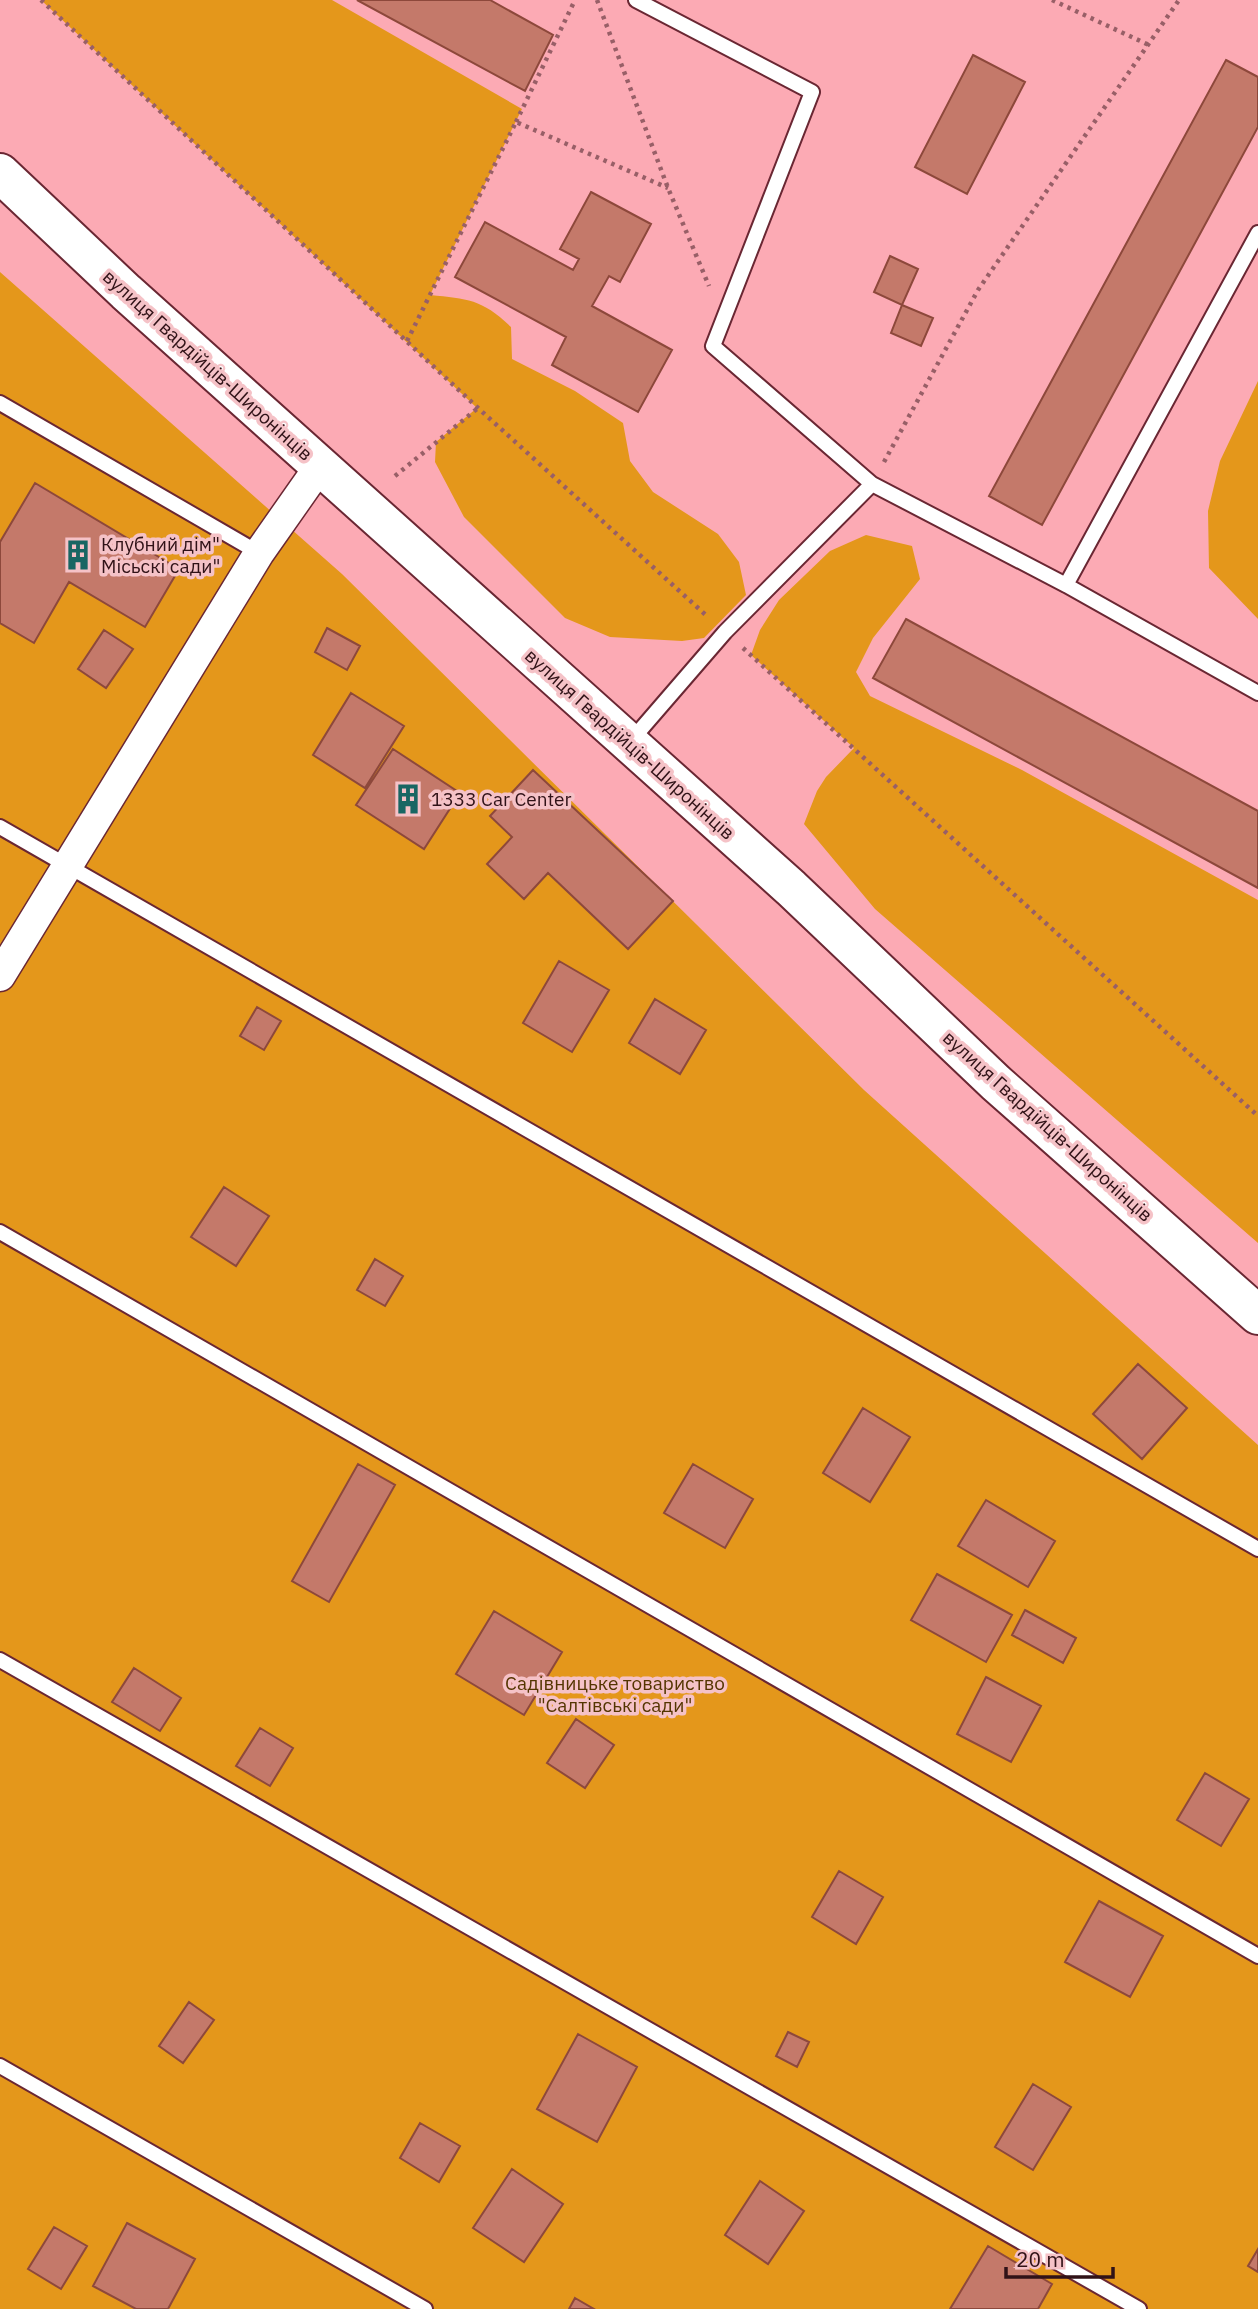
<svg xmlns="http://www.w3.org/2000/svg" width="1258" height="2309" viewBox="0 0 1258 2309" font-family="'IBM Plex Sans',sans-serif">
<style>
.green{fill:#e4971b}
.building{fill:#c4796a;stroke:#8d483b;stroke-width:2}
.lines{fill:none;stroke-linecap:round;stroke-linejoin:round}
.service-casing{stroke:#6a2733;stroke-width:18}
.minor-casing{stroke:#6a2733;stroke-width:33}
.secondary-casing{stroke:#6a2733;stroke-width:42}
.path{stroke:#985f67;stroke-width:4.5;stroke-dasharray:3.5 5;stroke-linecap:butt}
.service{stroke:#fff;stroke-width:14}
.minor{stroke:#fff;stroke-width:30}
.secondary{stroke:#fff;stroke-width:38}
.labels{text-anchor:middle;stroke-width:7;stroke-linejoin:round;paint-order:stroke}
.street-label{font-size:19px;fill:#301217;stroke:#f5c2c7}
.poi-label{font-size:19px;fill:#301217;stroke:#f5c2c7;text-anchor:start}
.park-label{font-size:19px;fill:#543501;stroke:#f5c2c7}
</style>
<rect width="100%" height="100%" fill="#fcaab4"/>
<path class="green" d="M41 0H332L522 109 430 295C468 299 482 299 511 327L512 359 575 391 623 423 630 461 653 492 718 534 739 562 746 595 704 638 682 641 610 637 565 618 464 517 435 462 436 442 477 408Z
M0 272 342 574 864 1090 1258 1445V2309H0Z
M1258 381V619L1209 568 1208 511 1220 461Z
M866 535 912 546 920 579 873 638 856 672 870 696 1022 770 1258 900V1243L875 909 804 824 817 791 826 777 854 748 751 655 760 630 779 600 830 551Z"/>
<path class="building" d="M357 0H490L553 35 525 91Z
M973 55 1025 82 967 194 915 167Z
M1226 60 1258 77V127L1042 525 989 496Z
M591 192 651 224 620 282 609 276 592 306 672 350 638 412 552 365 566 337 455 277 485 222 573 270 579 259 560 249Z
M890 256 918 269 902 305 874 292Z
M902 305 933 318 921 346 891 333Z
M35 483 179 569 145 627 69 582 34 643 0 623V542Z
M906 619 1258 811V888L873 678Z
M327 628 360 646 347 670 315 652Z
M104 630 133 649 106 688 78 669Z
M351 693 404 726 365 788 313 755Z
M393 749 460 793 424 849 356 805Z
M533 770 673 901 628 949 548 873 524 899 487 864 512 837 490 816Z
M559 961 609 990 572 1052 523 1023Z
M655 999 706 1030 680 1074 629 1043Z
M257 1007 281 1021 264 1050 240 1036Z
M224 1187 269 1216 236 1266 191 1237Z
M375 1259 403 1276 385 1306 357 1290Z
M1138 1364 1187 1408 1142 1459 1093 1414Z
M863 1408 910 1437 870 1502 823 1473Z
M358 1464 395 1485 329 1602 292 1581Z
M693 1464 753 1499 725 1548 664 1513Z
M986 1500 1055 1541 1028 1587 958 1546Z
M937 1574 1012 1615 986 1662 911 1620Z
M1025 1610 1076 1638 1063 1663 1012 1635Z
M494 1611 562 1652 524 1715 456 1674Z
M134 1668 181 1698 160 1731 112 1702Z
M986 1677 1041 1706 1011 1762 957 1734Z
M576 1719 614 1745 585 1788 547 1763Z
M260 1728 293 1748 270 1786 236 1766Z
M1205 1773 1249 1799 1221 1846 1177 1820Z
M839 1871 883 1897 856 1944 812 1917Z
M1099 1901 1163 1936 1130 1997 1065 1962Z
M189 2002 214 2020 183 2063 159 2046Z
M788 2032 809 2042 797 2067 776 2056Z
M578 2034 637 2067 597 2142 537 2109Z
M1033 2084 1071 2107 1033 2170 995 2147Z
M420 2123 460 2146 439 2182 400 2158Z
M512 2169 563 2204 524 2262 473 2228Z
M760 2181 804 2211 768 2264 725 2235Z
M127 2223 195 2259 168 2309H136L93 2286Z
M54 2227 87 2246 61 2289 28 2269Z
M988 2246 1052 2284 1038 2309H950Z
M1258 2249V2272L1248 2266Z
M575 2298 594 2309H569Z"/>
<g class="lines">
<g class="service-casing">
<path id="service" d="M636 0 812 92 713 346 872 484 1066 585 1258 693
M0 403 259 553
M1066 585 1258 233
M629 743 725 632 872 484
M0 827 1258 1549
M0 1232 1258 1956
M0 1660 1139 2309
M0 2066 425 2309"/>
</g>
<g class="minor-casing">
<path id="minor" d="M0 976 259 553 320 466"/>
</g>
<g class="secondary-casing">
<path id="secondary" d="M0 173 126 292 791 888 996 1083 1258 1315"/>
</g>
<path class="path" d="M41 0 478 408 708 617
M597 0 668 188 709 286
M1052 0 1149 45
M516 122 575 0
M407 341 516 122 668 188
M884 462 978 290 1179 0
M395 476 478 408
M743 648 1258 1116"/>
<use href="#service" class="service"/>
<use href="#minor" class="minor"/>
<use href="#secondary" class="secondary"/>
</g>
<defs>
<g id="building-bare" transform="scale(2.415)"><path d="M-4-6H4V6H1V3H-1V6H-4ZM-2.5-4.3h1.7v1.8h-1.7ZM.8-4.3h1.7v1.8H.8ZM-2.5-1h1.7V.8h-1.7ZM.8-1h1.7V.8H.8Z" fill="#186663" stroke="#f5c2c7" stroke-width="2.5" paint-order="stroke"/></g>
</defs>
<g fill-rule="evenodd">
<use href="#building-bare" x="78" y="555"/>
<use href="#building-bare" x="408" y="799"/>
</g>
<g class="labels">
<g class="street-label">
<text transform="translate(208 365) rotate(42)" y="7">вулиця Гвардійців-Широнінців</text>
<text transform="translate(630 744) rotate(42)" y="7">вулиця Гвардійців-Широнінців</text>
<text transform="translate(1048 1126) rotate(42)" y="7">вулиця Гвардійців-Широнінців</text>
</g>
<g class="poi-label">
<text x="101" y="551">Клубний дім"<tspan x="101" dy="22">Місьскі сади"</tspan></text>
<text x="431" y="806">1333 Car Center</text>
</g>
<g class="park-label">
<text x="615" y="1690">Садівницьке товариство<tspan x="615" dy="22">"Салтівські сади"</tspan></text>
</g>
</g>
<path d="M1006 2267v10h107v-10" fill="none" stroke="#301217" stroke-width="3.5"/>
<text x="1016" y="2267" font-size="21" fill="#301217" stroke="#f5c2c7" stroke-width="5" paint-order="stroke">20 m</text>
</svg>
